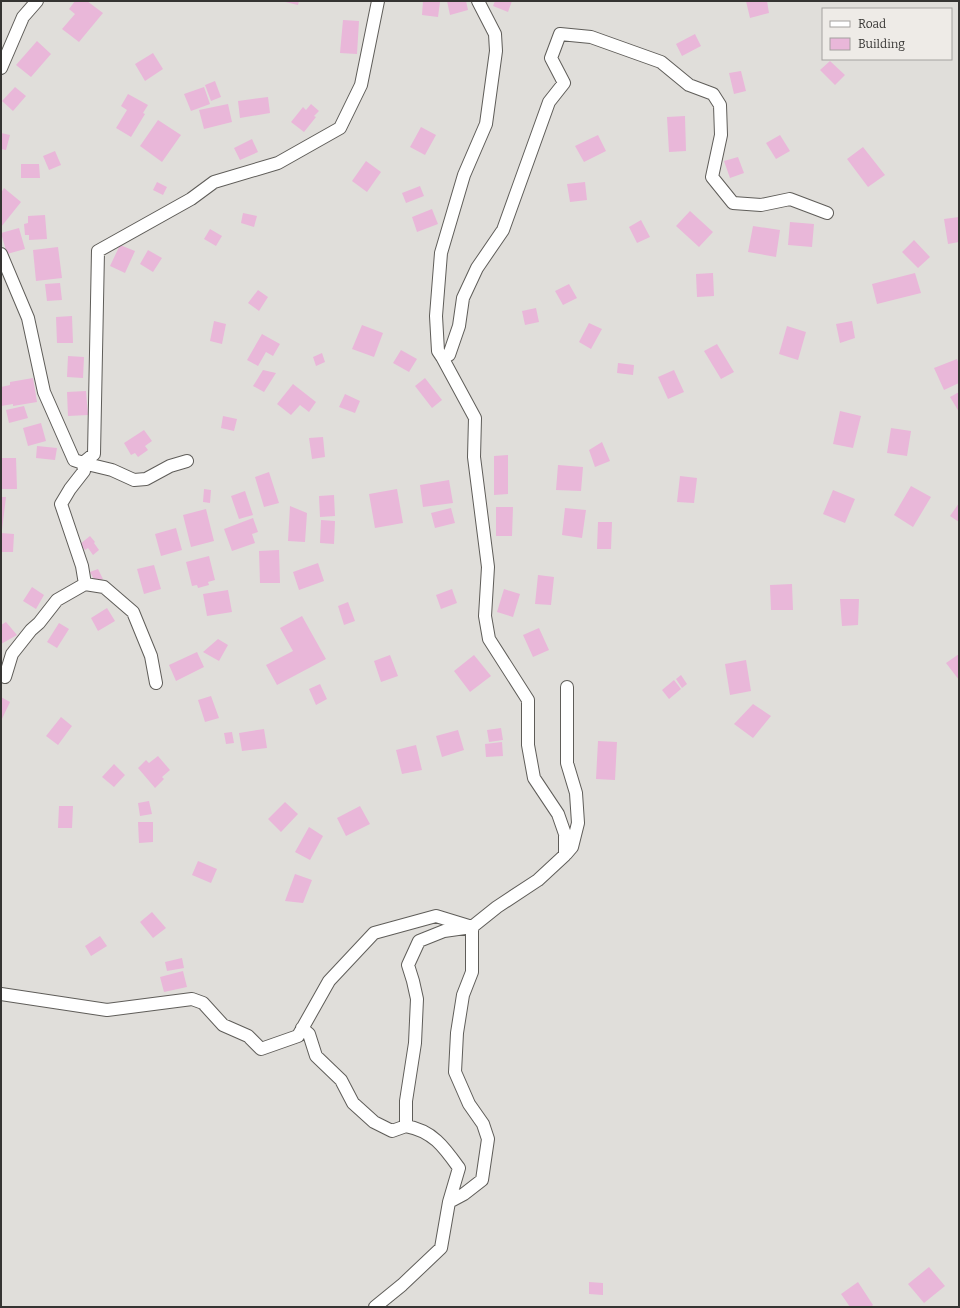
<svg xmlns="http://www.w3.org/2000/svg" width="960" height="1308" viewBox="0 0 960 1308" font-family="Bitter,serif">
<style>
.building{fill:#e9b7d9}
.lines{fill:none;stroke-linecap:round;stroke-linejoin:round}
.street-casing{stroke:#5f5d59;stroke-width:14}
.street{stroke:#fff;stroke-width:12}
</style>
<rect width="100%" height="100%" fill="#e0deda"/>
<path class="building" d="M75 1H83L85 2 87 1 103 13 79 42 62 29 75 14 69 9Z
M281 1H299L298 5Z
M423 1 440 2 438 17 422 15Z
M447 1H466L468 10 450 15Z
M495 1H512L508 12 493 6Z
M746 1H767L769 13 750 18Z
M343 20 359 21 357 54 340 53Z
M695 34 701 46 682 56 676 44Z
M37 41 51 54 31 77 16 65Z
M153 53 163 69 145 81 135 64Z
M830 61 845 75 835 85 820 70Z
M741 71 746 91 734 94 729 73Z
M215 81 221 97 211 101 205 85Z
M15 87 26 96 13 111 2 101Z
M204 87 210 104 191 111 184 94Z
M128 94 148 105 143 113 145 114 131 137 116 128 127 110 121 106Z
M268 97 270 113 240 118 238 101Z
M228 104 232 122 204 129 199 110Z
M311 104 319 111 314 116 316 117 304 132 291 122 303 107 306 110Z
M685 116 686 151 669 152 667 117Z
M158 120 181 135 162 162 140 146Z
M421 127 436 135 425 155 410 147Z
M1 133 10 135 6 150 1 149Z
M598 135 606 151 584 162 575 146Z
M780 135 790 151 776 159 766 143Z
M252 139 258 152 240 160 234 148Z
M863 147 885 175 868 187 847 159Z
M55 151 61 165 49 170 43 156Z
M738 157 744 173 730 178 724 161Z
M366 161 381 172 367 192 352 181Z
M21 164H39L40 178H21Z
M157 182 167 187 163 195 153 190Z
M585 182 587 200 570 202 567 184Z
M420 186 424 196 406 203 402 193Z
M4 188 21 202 1 227V193Z
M432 209 438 224 417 232 412 217Z
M690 211 713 232 699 247 676 226Z
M243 213 257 216 254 227 241 223Z
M45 215 47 239 29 240V235H25L24 224 28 223V216Z
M959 217V242L948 244 944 219Z
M641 220 650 237 637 243 629 227Z
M790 222 814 224 812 247 788 245Z
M753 226 780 230 776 257 748 252Z
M19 228 25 249 7 254 1 233Z
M210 229 222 236 216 246 204 239Z
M914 240 930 257 918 268 902 252Z
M120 245 135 251 125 273 110 266Z
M58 247 62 278 36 281 33 250Z
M148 250 162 258 153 272 140 264Z
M713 273 714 296 697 297 696 274Z
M915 273 921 293 877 304 872 284Z
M60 283 62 300 47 301 45 284Z
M569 284 577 298 563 305 555 291Z
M258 290 268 297 259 311 248 303Z
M536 308 539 322 525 325 522 311Z
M72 316 73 343H57L56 317Z
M214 321 226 324 222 344 210 341Z
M852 321 855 338 840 343 836 324Z
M589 323 602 329 591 349 579 342Z
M362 325 383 333 374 357 352 349Z
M787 326 806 332 798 360 779 354Z
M262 334 280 344 273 356 266 352 258 366 247 360Z
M717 344 734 372 721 379 704 351Z
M401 350 417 359 409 372 393 363Z
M322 353 325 362 316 366 313 357Z
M68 356 84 357 83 378 67 377Z
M957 359 959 364V383L944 390 934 368Z
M618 363 634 365 633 375 617 373Z
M263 370 276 373 264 392 253 386Z
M674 370 684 392 668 399 658 377Z
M33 378 37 402 13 406V404L1 406V387L10 385V382Z
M425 378 442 400 432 408 415 386Z
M293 384 316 402 309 412 300 405 291 415 277 404Z
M86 391 88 415 68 416 67 392Z
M959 392V412L950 397Z
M345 394 360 401 355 413 339 407Z
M24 406 28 418 9 423 6 410Z
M840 411 861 416 853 448 833 444Z
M223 416 237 419 234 431 221 428Z
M41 423 46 441 28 446 23 428Z
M891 428 911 431 907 456 887 453Z
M144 430 152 441 145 446 148 450 138 457 135 453 131 455 124 443Z
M323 437 325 457 312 459 309 438Z
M602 442 610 461 595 467 589 450Z
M37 446 57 448 55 460 36 458Z
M508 455V494L494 495V456Z
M1 458H16L17 489H1Z
M558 465 583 467 581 491 556 490Z
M269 472 279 503 264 507 255 477Z
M680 476 697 478 694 503 677 502Z
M449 480 453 503 423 507 420 485Z
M911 486 931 497 913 527 894 515Z
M204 489 211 490 210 503 203 502Z
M397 489 403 523 375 528 369 494Z
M833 490 855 499 845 523 823 514Z
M245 491 253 515 239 519 231 496Z
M334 495 335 516 320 517 319 496Z
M1 497H6L2 530H1Z
M959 503V522L950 516Z
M290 506 307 513 305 542 288 541Z
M496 507H513L512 536H496Z
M451 508 455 523 435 528 431 513Z
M565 508 586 510 582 538 562 535Z
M206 509 214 541 191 547 183 515Z
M253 518 258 532 252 534 255 543 232 551 224 529Z
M321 520 335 521 334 544 320 543Z
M598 522H612L611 549H597Z
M176 528 182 550 161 556 155 534Z
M1 533 14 534 13 552H1Z
M90 536 95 542 94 543 99 550 93 555 88 548 85 550 80 544Z
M279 550 280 583H260L259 551Z
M209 556 215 580 208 582 209 585 198 588 197 585 192 586 186 562Z
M318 563 324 581 299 590 293 572Z
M154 565 161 589 144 594 137 569Z
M98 569 103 579 96 583 90 572Z
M538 575 554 577 551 605 535 604Z
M792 584 793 610H771L770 585Z
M32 587 44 595 36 609 23 601Z
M452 589 457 603 441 609 436 595Z
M504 589 520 594 513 617 497 612Z
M228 590 232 612 207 616 203 594Z
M840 599H859L858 625 842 626Z
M348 602 355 621 344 625 338 606Z
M107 608 115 621 98 631 91 618Z
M302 616 326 659 277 685 266 665 293 651 280 628Z
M6 622 17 635 1 644V625Z
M59 623 69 629 57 648 47 642Z
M539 628 549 650 533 657 523 635Z
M218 639 228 645 219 661 203 652Z
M197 652 204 667 176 681 169 665Z
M959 654V680L946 663Z
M390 655 398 676 381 682 374 661Z
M474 655 491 676 470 692 454 671Z
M746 660 751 691 730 695 725 664Z
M681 675 687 684 682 688 676 679Z
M674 680 681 689 669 699 662 690Z
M320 684 327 699 316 705 309 689Z
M211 696 219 718 205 722 198 700Z
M1 697 10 702 1 721Z
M753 704 771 716 753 738 734 724Z
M61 717 72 726 58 745 46 736Z
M501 728 503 740 489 742 487 730Z
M264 729 267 748 242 751 239 733Z
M458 730 464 750 442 757 436 736Z
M232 732 234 743 226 744 224 733Z
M598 741 617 742 615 780 596 779Z
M502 742 503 756 486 757 485 744Z
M416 745 422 770 402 774 396 750Z
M158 756 170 770 162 777 164 779 155 788 138 768 146 760 149 763Z
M114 764 125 775 114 787 102 777Z
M149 801 152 814 140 816 138 803Z
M285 802 298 814 281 832 268 819Z
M59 806H73L72 828H58Z
M360 806 370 824 346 836 337 818Z
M138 822H153V842L139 843Z
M309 827 323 836 310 860 295 852Z
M198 861 217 869 211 883 192 875Z
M295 874 312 880 303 903 285 901Z
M152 912 166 928 153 938 140 922Z
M100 936 107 946 91 956 85 946Z
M182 958 184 968 167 971 165 962Z
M183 971 187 987 164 992 160 977Z
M929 1267 945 1286 924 1303 908 1284Z
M589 1282 603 1283V1295L589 1294Z
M858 1282 873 1305 871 1307H850L841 1294Z"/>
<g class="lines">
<g class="street-casing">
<path id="street" d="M478 1 495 34 496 51 486 124 464 175 441 253 436 316 438 351 442 357 449 355 459 326 463 298 477 268 503 230 549 102 564 83 551 58 560 34 591 37 661 62 689 85 713 94 720 105 721 135 712 177 733 203 761 205 790 199 827 213
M1 68 23 17 37 1
M1 254 28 318 44 392 74 460 83 463 94 454 98 251 191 199 214 182 278 163 340 128 361 85 378 1
M85 584 104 587 133 612 151 656 156 683
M5 677 12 654 31 630 39 623 57 600 85 584 82 566 61 504 70 489 84 471 83 463 112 470 134 480 146 479 170 466 187 461
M566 854 572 847 578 823 576 793 567 763V687
M1 994 107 1010 192 999 203 1003 223 1025 248 1036 261 1049 298 1036 329 981 374 933 436 916 472 927 497 907 538 880 565 855V834L558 814 534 778 528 745V700L489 639 485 616 488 567 474 457 475 418 442 357
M302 1028 309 1034 316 1056 341 1080 353 1103 374 1122 392 1131 406 1126
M375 1307 402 1285 441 1248 449 1202 464 1194 482 1180 488 1139 483 1124 469 1104 455 1072 457 1033 463 995 472 972V927L444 931 419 941 408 965 413 981 417 999 415 1043 406 1101V1126C433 1131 444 1147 459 1168L449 1202"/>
</g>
<use href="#street" class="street"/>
</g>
<rect width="960" height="1308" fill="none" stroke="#353432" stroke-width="4"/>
<rect x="822" y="8" width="130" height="52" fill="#eeebe7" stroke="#a4a29f"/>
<rect x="830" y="21" width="20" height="6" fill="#ffffff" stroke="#a4a29f"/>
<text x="858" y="28" font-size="12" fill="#353432">Road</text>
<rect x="830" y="38" width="20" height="12" fill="#e9b7d9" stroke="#a4a29f"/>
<text x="858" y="48" font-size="12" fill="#353432">Building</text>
</svg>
